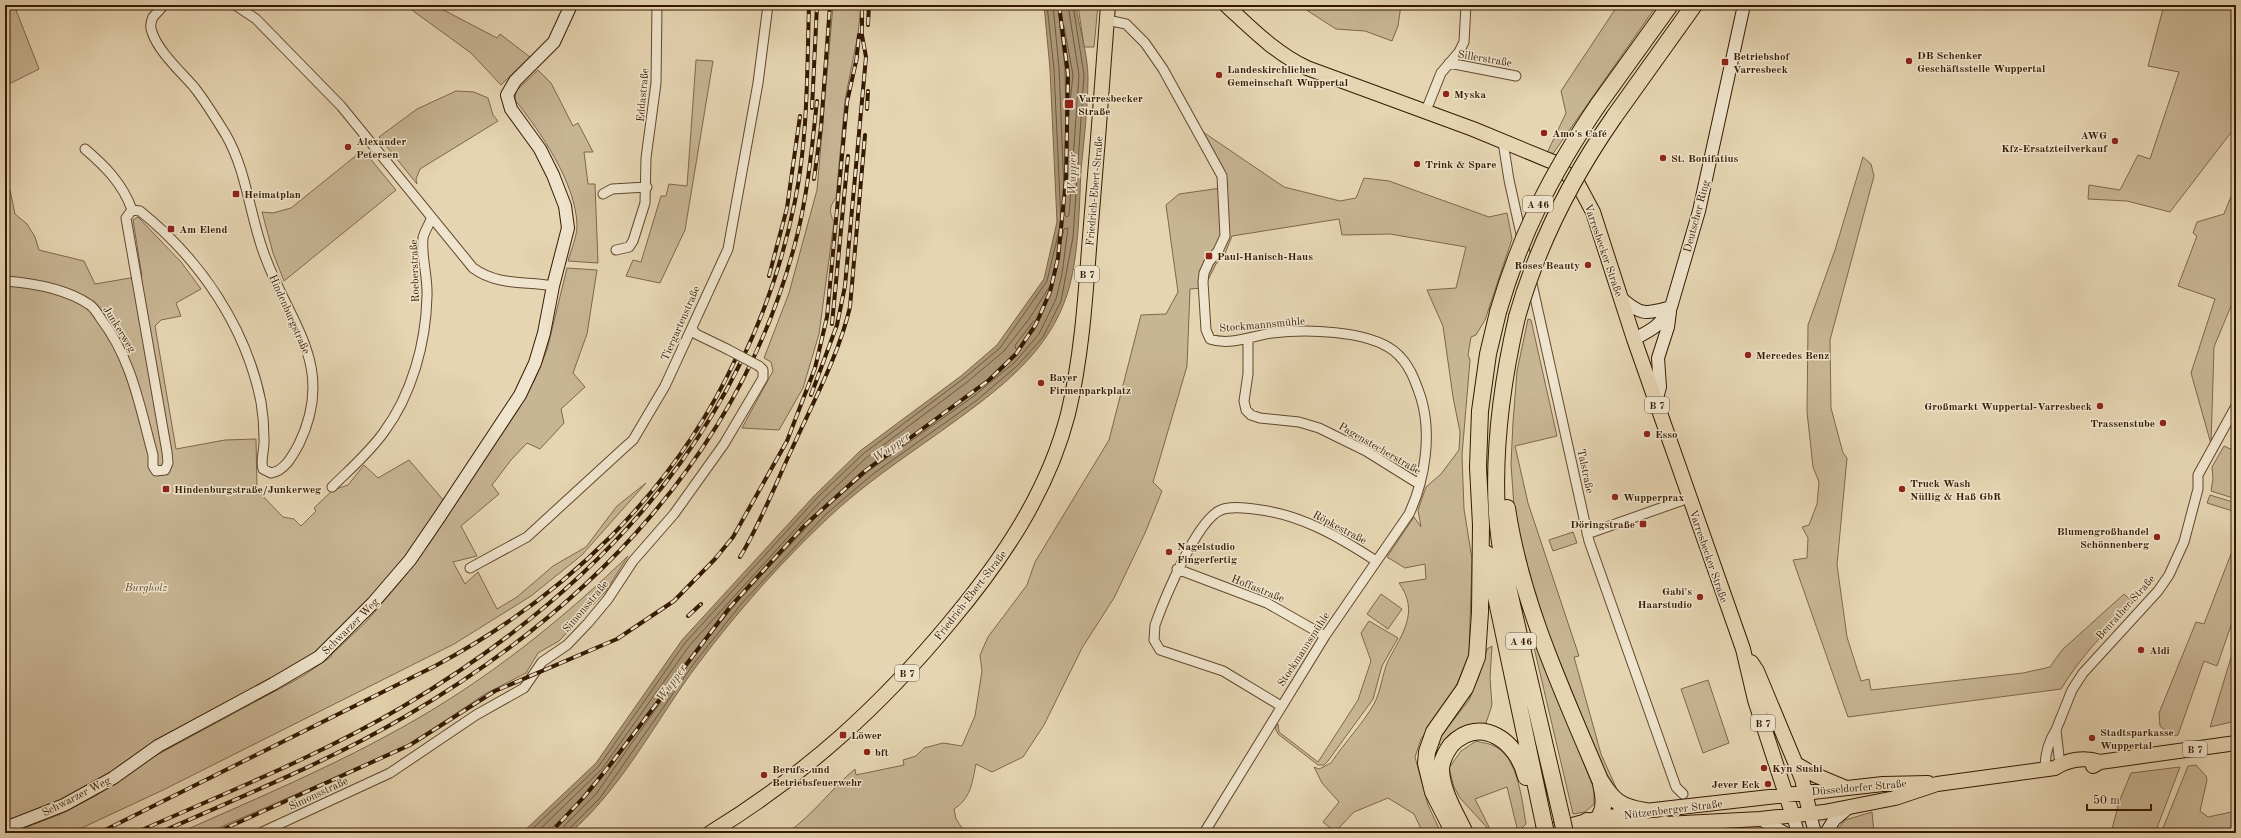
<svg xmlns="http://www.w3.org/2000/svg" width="2241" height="838" viewBox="0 0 2241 838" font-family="'Old Standard TT',serif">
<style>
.green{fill:#c8b594;stroke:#7e674a}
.water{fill:#aa9576;stroke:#7b6347}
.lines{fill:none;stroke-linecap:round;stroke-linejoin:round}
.shore{stroke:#70573c;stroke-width:1}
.street-casing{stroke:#61482d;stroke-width:11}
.secondary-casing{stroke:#351901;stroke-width:14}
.primary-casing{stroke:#351901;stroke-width:16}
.highway-casing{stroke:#351901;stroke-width:18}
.street{stroke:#efe4cd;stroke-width:9}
.secondary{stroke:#efe4cd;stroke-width:12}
.primary{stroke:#e6d5b2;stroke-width:14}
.highway{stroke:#e6d5b2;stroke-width:16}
.rail-casing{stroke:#351901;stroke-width:4}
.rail{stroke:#efe4cd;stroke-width:2.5;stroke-dasharray:8;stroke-linecap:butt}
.street-bridge-casing{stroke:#61482d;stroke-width:11;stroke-linecap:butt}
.highway-bridge-casing{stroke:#351901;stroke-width:18;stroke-linecap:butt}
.street-bridge{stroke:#efe4cd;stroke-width:9}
.highway-bridge{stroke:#e6d5b2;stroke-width:16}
.poi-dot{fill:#8f2418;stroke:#efe4cd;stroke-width:1.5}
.labels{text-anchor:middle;stroke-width:3;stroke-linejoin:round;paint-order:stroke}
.shield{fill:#efe4cd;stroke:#6d563e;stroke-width:1}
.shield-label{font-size:10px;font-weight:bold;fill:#351901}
.poi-label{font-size:11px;font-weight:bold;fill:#351901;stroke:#efe4cd;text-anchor:start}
.street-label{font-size:11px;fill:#351901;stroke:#efe4cd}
.park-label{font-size:11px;font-style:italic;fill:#61482d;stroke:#efe4cd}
.water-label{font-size:12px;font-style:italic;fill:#5e442a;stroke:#efe4cd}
</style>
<rect width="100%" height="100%" fill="#e6d5b2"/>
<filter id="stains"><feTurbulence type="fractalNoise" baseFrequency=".005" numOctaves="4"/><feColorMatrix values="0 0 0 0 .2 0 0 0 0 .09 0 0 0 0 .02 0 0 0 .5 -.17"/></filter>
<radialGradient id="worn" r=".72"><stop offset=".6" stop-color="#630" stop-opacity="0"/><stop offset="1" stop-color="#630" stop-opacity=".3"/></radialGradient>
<path class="green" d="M5 5H14L39 69 5 86Z
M405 5H434L497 38 500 34 530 57 501 85 471 53Z
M833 5H861L858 34 845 100 836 198C829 207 829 212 834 222L819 334 803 388 779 430 742 428 773 371 771 362 764 358 789 293 817 190Z
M1078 5H1098L1094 47H1084Z
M1303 5H1401L1398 26 1392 41 1365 31 1336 29 1308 11Z
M1618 5H1657L1552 155 1547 153 1566 113 1561 91Z
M2164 5H2236V126L2170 212 2127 201 2088 199 2089 185 2120 190 2138 155 2150 159 2179 72 2148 66Z
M696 60 713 61 685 230 660 283 626 276 633 260 641 262 661 196H666L669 184 687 186Z
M538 70 551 83 573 126 578 123 593 152H584L588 184H595L598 263 568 261C571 250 577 237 577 225 576 183 540 131 515 100L516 91Z
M456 91 474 92 488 98 493 115 498 121 420 169 416 179 417 184 379 137 417 109Z
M1203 132 1284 187 1340 201 1356 198 1364 178 1389 181 1489 217 1507 213 1512 239 1485 320 1476 335 1471 337 1468 355 1470 360 1462 455 1464 509 1472 559 1469 654 1452 696 1421 739 1415 757 1428 805 1441 833H1423L1414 814 1388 798 1354 812 1335 832 1323 822 1339 802 1322 783 1314 767 1319 769 1331 763C1344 743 1362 725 1374 704 1381 691 1382 675 1388 661 1402 634 1420 612 1399 583L1426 579 1425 564 1405 568 1387 557 1414 517 1421 527 1418 510 1426 487 1441 474 1459 450 1460 432 1453 397 1443 326 1427 290 1456 288 1466 247 1390 234 1342 235 1339 219 1232 236 1224 256 1216 264 1204 288 1190 289 1187 366 1153 482 1162 491 1145 533 1114 598 1082 648 1044 725 1023 757 992 772 976 764C972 783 971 798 954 809L956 819 962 828 959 833H787C813 815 831 789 855 769L856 775 904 765 903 760 916 756 924 748 943 743 962 746 975 716 982 671 980 655 988 637 1027 585 1035 562 1109 440 1141 315 1166 314 1178 292 1166 205 1179 194 1228 187 1224 170Z
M363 150 396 190 284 281 273 253 262 212 273 213 291 208Z
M1863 157 1871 164 1874 176 1830 340 1831 408 1843 453 1847 458 1837 565 1847 637 1861 681 1869 679 1871 690 2023 673 2050 667 2062 650 2124 594 2133 602C2107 630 2081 656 2061 689L1848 717 1793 560 1807 558 1808 538 1802 527 1809 525 1817 504 1819 482 1813 467 1807 412 1808 325 1835 250Z
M2236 184 2234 266 2236 267V294L2214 347 2211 444 2191 373 2215 299 2178 286 2197 236 2193 233 2197 222 2224 214Z
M5 187 10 190 15 214 27 224 35 237 39 250 84 261 95 284 142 276 133 220 138 217 181 262 201 289 176 303 181 316 161 320 155 326 176 449 225 440 256 439 257 490 283 517 294 519 301 526 316 511 314 508 333 490 348 485 364 465 378 478 409 460 444 501 411 549 364 607 319 650 100 782 50 807 5 825Z
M567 268 597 270 587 334 573 373 585 387 561 409 564 423 540 449 527 443 511 460 492 485 499 494 461 526 477 556 453 562 465 584 478 572 497 609 517 597 553 566 586 547 617 506 646 483 582 555 531 596 454 644 163 790 71 833H11L61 814 97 795 153 757 303 676 332 656 331 655 366 622 401 581 429 544 518 410 535 379 547 350Z
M1528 319 1531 320 1557 436 1515 446 1528 503 1579 656 1574 657 1601 754 1619 794 1604 770 1545 625 1524 559 1514 507 1511 464 1513 422 1517 371Z
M2224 446 2235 451 2236 499 2211 491 2213 479 2212 467Z
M2210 495 2236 503V512L2207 503Z
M1573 532 1577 543 1553 551 1549 540Z
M2236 541V611L2217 666 2204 661 2178 735 2171 736 2160 726 2159 713 2196 622 2204 624Z
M628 556 606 591 559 641 538 653 526 673 485 694 415 741 393 752 207 833H179C264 795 351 759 432 710 503 667 568 614 628 556Z
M1381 594 1402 609 1388 629 1367 614Z
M1369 621 1398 638 1382 666 1373 699 1328 761 1324 765H1318L1278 734 1275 728 1278 724 1279 732 1318 762 1358 700 1371 661 1361 633Z
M1529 626 1594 789V804L1585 812 1573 814Z
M2236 641V721L2210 727Z
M1492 646 1490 678 1492 705 1486 723 1460 728 1441 746 1437 741 1469 700 1479 676 1487 649Z
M1708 680 1729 743 1703 753 1681 689Z
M1476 741C1482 743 1489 743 1494 746 1518 756 1522 801 1526 824L1518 832 1507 787 1475 799 1492 833 1460 798 1454 787 1449 768 1461 751Z
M2196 765 2206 776 2207 780 2200 811 2208 817 2236 811V833H2161L2188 766Z
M2180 767 2155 833H2111L2119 802 2131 773Z
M1872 812 1874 833H1835L1845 820Z"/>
<path class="water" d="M1044 5H1076C1079 27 1088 55 1088 77 1088 107 1084 139 1081 170 1079 210 1079 266 1064 303 1042 361 988 397 940 432 902 459 863 485 829 517 782 561 737 612 698 664 656 720 623 787 570 833H522L596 763 682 640 814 496 860 451 961 376 997 345 1044 279 1057 222 1050 69Z"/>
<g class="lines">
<path class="shore" d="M1053 5 1059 68 1065 215 1067 217 1069 215 1079 75 1068 5
M1060 25 1064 26 1073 75 1068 121 1066 119 1065 68Z
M1034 321 1038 322 1034 331 1018 349H1016L1015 346Z
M528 833 599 766 685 643 817 498 863 454 963 379 1000 348 1047 281 1061 222 1054 69 1047 5
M536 833 602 769 689 646 820 502 866 458 966 383 1004 351 1029 319 1052 283 1064 229 1068 228 1062 274 1056 299 1039 334 1015 362 974 396 870 470 823 510 773 563 739 600 691 659 596 794 565 825 562 833
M567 833 569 829 600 798 695 662 742 603 826 514 873 474 977 400 1018 365 1043 337 1061 301 1073 237 1084 75 1073 5"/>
<g class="street-casing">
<path id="street" d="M235 5 256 19 341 106 473 268C498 286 524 281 553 286
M1107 20 1126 24 1145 43 1163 69 1222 176 1225 236 1218 251 1209 262 1204 273 1203 282 1206 330 1210 339C1230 346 1252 336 1272 333 1305 329 1367 330 1394 351 1409 363 1415 380 1421 398 1432 434 1425 480 1409 514L1325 636 1204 833
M1449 63 1516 76
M1425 113 1441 73 1459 52 1464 42 1466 5
M1503 142 1509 180 1589 541 1676 787 1683 794
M85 149C105 166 123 184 132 210
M603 194 612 189 647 187
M616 250 629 247 633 241 645 203 646 158 656 83 657 5
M5 281C32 283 67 289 90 305 94 308 98 314 101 319 132 359 140 408 153 455V466L156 471 165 470 168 463 167 452 126 218 132 210 140 211C200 259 246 327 261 402 263 414 264 427 264 439 265 448 260 460 263 469L271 473C285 471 293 455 299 444 338 363 286 321 262 248 249 210 246 170 226 135 216 119 206 102 194 87 181 72 158 51 152 32 150 27 151 21 153 17L164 5
M692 329 696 334 727 349
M1248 338V374L1244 401 1246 410 1251 415 1260 418 1299 422 1319 428 1366 451 1419 484
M332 487C349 470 369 453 384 432 412 394 426 343 427 296 428 277 421 256 423 238 424 232 429 225 431 219
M1587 534 1689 498
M470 568 527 537 624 448 633 440 665 386 728 249 758 83 768 5
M1177 569 1267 603 1325 636
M1281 706 1223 671 1160 650 1154 640 1155 625C1164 600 1197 519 1221 510 1231 506 1243 508 1254 509 1300 514 1338 536 1376 561
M2056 730 2072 690 2083 673 2158 591 2169 575 2184 542 2198 489V475L2236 406
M2045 769C2045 754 2048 742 2056 730L2060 765
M260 833 390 773 476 715 524 688 542 662 567 645 588 623 608 599 633 561 674 514 724 444 763 378V370L759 366"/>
</g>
<g class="secondary-casing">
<path id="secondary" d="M1621 298C1642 316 1645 314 1671 307
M1634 339C1652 330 1661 325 1671 307L1699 211 1744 5
M1656 402 1660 387 1658 358 1668 327 1670 312
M1810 814 1815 833
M1793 816 1798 833
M1760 819 1785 833
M5 828 64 805 113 778 158 746 273 684 319 657 373 603 410 560 440 516 520 395 535 363 544 333 553 286 568 228 565 206 553 175 540 149 511 109 507 95 515 81 554 42 571 5
M1826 833 1834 820 1847 809"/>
</g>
<g class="primary-casing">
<path id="primary" d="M1226 5C1251 28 1275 53 1307 68L1473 129 1553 162 1578 184 1593 212 1634 339 1743 649 1755 700 1793 816
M1751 662 1757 671 1802 779 1810 814
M1796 764 1815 775 1846 788
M2093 766 2100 762 2236 743
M1596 830 1665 824 1760 819 1824 812 1895 798 1937 784 2055 768C2068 759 2085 757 2100 762
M710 833C806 774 880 707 951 621 1002 560 1048 492 1068 414 1081 360 1085 304 1089 249 1096 168 1102 86 1108 5
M1542 833 1587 821 1645 811 1883 784 1928 783"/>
</g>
<g class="highway-casing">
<path id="highway" d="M1598 105 1670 5
M1614 117 1694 5
M1517 317C1502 382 1493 447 1497 514 1500 559 1512 604 1522 648 1535 705 1549 762 1562 819
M1507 508C1521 603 1563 692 1600 780 1613 801 1620 807 1645 811
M1487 554 1544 824
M1587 821 1601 825 1608 833
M1454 833 1433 792 1426 763 1427 752 1434 732 1465 688 1477 657 1480 612 1481 525 1478 467 1480 411 1488 354 1498 312
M1465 833C1456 814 1442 792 1441 770 1441 761 1446 752 1451 745 1481 714 1518 742 1526 777
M1587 833C1603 815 1607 807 1601 784
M1646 833 1665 824"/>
</g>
<use href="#street" class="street"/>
<use href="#secondary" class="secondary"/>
<use href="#primary" class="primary"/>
<use href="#highway" class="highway"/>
<g class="rail-casing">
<path id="rail" d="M868 25 869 5
M856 63 859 35
M812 108 817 5
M867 109 868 91
M814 179 821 127 830 5
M769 276 787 208 800 116
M832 324 848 156
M811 395 837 325 845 286 866 57 862 35V5
M740 557C760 524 774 488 790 453 811 406 838 358 850 307L865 135
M688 616 701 604
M99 833 435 666C565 597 675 491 737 356
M135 833C225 793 317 757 402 707 598 591 749 430 795 201 808 137 807 71 809 5
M159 833C242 796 328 762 406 716 593 607 743 450 797 236 808 192 812 146 817 101
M215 833 410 745 495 691 617 639 674 601 715 559 733 537 787 441 815 368 827 317 847 102 857 57
M550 833 584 797 610 765 730 607 805 525 865 471 989 380 1016 354 1036 324 1050 292 1058 258 1066 179 1068 74 1059 5"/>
</g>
<use href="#rail" class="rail"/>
<g class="street-bridge-casing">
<path id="street-bridge" d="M727 349 759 366"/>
</g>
<g class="highway-bridge-casing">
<path id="highway-bridge" d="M1498 312C1521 233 1552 173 1598 105
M1517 317C1538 243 1571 179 1614 117
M1562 819 1565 833
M1544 824 1546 833"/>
</g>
<use href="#street-bridge" class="street-bridge"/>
<use href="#highway-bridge" class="highway-bridge"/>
</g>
<g class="poi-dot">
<circle cx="1909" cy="61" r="4"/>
<rect x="1721" y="58" width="8" height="8" rx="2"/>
<circle cx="1219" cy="75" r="4"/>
<circle cx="1446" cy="94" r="4"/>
<rect x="1064" y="99" width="10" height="10" rx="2"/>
<circle cx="1544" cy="133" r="4"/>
<circle cx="2115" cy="141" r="4"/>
<circle cx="348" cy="147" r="4"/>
<circle cx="1663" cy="158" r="4"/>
<circle cx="1417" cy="164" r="4"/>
<rect x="232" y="190" width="8" height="8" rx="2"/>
<rect x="167" y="225" width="8" height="8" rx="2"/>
<rect x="1205" y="252" width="8" height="8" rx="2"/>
<circle cx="1588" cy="265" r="4"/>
<circle cx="1748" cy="355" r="4"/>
<circle cx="1041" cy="383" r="4"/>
<circle cx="2100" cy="406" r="4"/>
<circle cx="2163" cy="423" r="4"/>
<circle cx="1647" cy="434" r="4"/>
<rect x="162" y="485" width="8" height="8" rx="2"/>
<circle cx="1902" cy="489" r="4"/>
<circle cx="1615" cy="497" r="4"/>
<rect x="1639" y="520" width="8" height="8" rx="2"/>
<circle cx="2157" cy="537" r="4"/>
<circle cx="1169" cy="552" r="4"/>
<circle cx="1700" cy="597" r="4"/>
<circle cx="2141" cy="650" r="4"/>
<rect x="839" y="731" width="8" height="8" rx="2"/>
<circle cx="2092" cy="738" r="4"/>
<circle cx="867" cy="752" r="4"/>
<circle cx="1764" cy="768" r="4"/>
<circle cx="764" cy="775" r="4"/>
<circle cx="1768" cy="784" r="4"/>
</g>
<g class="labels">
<g class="shield">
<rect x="1523" y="196" width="30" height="16" rx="3"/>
<rect x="1075" y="266" width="24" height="16" rx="3"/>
<rect x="1645" y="397" width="24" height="16" rx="3"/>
<rect x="1506" y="633" width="30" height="16" rx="3"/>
<rect x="895" y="665" width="24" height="16" rx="3"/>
<rect x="1751" y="715" width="24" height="16" rx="3"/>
<rect x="2183" y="741" width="24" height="16" rx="3"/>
</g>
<g class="shield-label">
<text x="1538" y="208">A 46</text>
<text x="1087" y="278">B 7</text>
<text x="1657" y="409">B 7</text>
<text x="1521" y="645">A 46</text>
<text x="907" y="677">B 7</text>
<text x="1763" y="727">B 7</text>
<text x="2195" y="753">B 7</text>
</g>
<g class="poi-label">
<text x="1917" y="59">DB Schenker<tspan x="1917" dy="13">Geschäftsstelle Wuppertal</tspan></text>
<text x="1733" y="60">Betriebshof<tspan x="1733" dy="13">Varresbeck</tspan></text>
<text x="1227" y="73">Landeskirchlichen<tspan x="1227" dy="13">Gemeinschaft Wuppertal</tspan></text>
<text x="1454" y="98">Myska</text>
<text x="1078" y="102">Varresbecker<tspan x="1078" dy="13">Straße</tspan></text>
<text x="1552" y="137">Amo's Café</text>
<text x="2107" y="139" text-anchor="end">AWG<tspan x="2107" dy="13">Kfz-Ersatzteilverkauf</tspan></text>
<text x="356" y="145">Alexander<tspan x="356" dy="13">Petersen</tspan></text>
<text x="1671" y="162">St. Bonifatius</text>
<text x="1425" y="168">Trink &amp; Spare</text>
<text x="244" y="198">Heimatplan</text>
<text x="179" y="233">Am Elend</text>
<text x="1217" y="260">Paul-Hanisch-Haus</text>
<text x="1580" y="269" text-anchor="end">Roses Beauty</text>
<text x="1756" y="359">Mercedes Benz</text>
<text x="1049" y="381">Bayer<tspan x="1049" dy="13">Firmenparkplatz</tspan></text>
<text x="2092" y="410" text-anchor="end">Großmarkt Wuppertal-Varresbeck</text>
<text x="2155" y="427" text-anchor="end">Trassenstube</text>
<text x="1655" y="438">Esso</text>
<text x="1910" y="487">Truck Wash<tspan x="1910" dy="13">Nüllig &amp; Haß GbR</tspan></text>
<text x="174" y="493">Hindenburgstraße/Junkerweg</text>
<text x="1623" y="501">Wupperprax</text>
<text x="1635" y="528" text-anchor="end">Döringstraße</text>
<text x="2149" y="535" text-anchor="end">Blumengroßhandel<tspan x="2149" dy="13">Schönnenberg</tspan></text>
<text x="1177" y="550">Nagelstudio<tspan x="1177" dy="13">Fingerfertig</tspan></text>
<text x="1692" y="595" text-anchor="end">Gabi's<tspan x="1692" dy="13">Haarstudio</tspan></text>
<text x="2149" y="654">Aldi</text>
<text x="2100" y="736">Stadtsparkasse<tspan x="2100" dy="13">Wuppertal</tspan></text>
<text x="851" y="739">Löwer</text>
<text x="875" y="756">bft</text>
<text x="1772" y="772">Kyn Sushi</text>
<text x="772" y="773">Berufs- und<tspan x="772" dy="13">Betriebsfeuerwehr</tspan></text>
<text x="1760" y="788" text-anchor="end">Jever Eck</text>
</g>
<g class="street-label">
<text transform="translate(1485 58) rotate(10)" y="4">Sillerstraße</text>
<text transform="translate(642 95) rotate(-85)" y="4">Eddastraße</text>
<text transform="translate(1094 191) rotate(-85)" y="4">Friedrich-Ebert-Straße</text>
<text transform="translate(1696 216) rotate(-75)" y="4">Deutscher Ring</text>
<text transform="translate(1604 250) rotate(71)" y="4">Varresbecker Straße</text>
<text transform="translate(414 271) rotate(-92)" y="4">Roeberstraße</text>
<text transform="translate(290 314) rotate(66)" y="4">Hindenburgstraße</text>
<text transform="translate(680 323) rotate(-66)" y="4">Tiergartenstraße</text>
<text transform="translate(1262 324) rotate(-5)" y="4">Stockmannsmühle</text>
<text transform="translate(120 329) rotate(58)" y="4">Junkerweg</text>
<text transform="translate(1380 448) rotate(30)" y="4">Pagenstecherstraße</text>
<text transform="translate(1586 471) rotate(78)" y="4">Talstraße</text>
<text transform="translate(1340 527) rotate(28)" y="4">Röpkestraße</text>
<text transform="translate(1709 556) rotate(71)" y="4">Varresbecker Straße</text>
<text transform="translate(1258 588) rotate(22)" y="4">Hoffastraße</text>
<text transform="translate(970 595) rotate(-52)" y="4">Friedrich-Ebert-Straße</text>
<text transform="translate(585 606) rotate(-50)" y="4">Simonsstraße</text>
<text transform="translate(2125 607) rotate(-48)" y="4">Benrather Straße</text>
<text transform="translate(350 626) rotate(-45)" y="4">Schwarzer Weg</text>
<text transform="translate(1303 649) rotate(-57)" y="4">Stockmannsmühle</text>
<text transform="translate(1859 787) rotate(-5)" y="4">Düsseldorfer Straße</text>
<text transform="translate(318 793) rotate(-25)" y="4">Simonsstraße</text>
<text transform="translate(76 796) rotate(-27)" y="4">Schwarzer Weg</text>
<text transform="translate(1673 809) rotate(-7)" y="4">Nützenberger Straße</text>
</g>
<g class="park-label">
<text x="146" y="591">Burgholz</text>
</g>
<g class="water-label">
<text transform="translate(1072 174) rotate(-89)" y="4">Wupper</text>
<text transform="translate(891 447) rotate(-35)" y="4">Wupper</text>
<text transform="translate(671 683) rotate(-54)" y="4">Wupper</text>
</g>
</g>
<rect width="2241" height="838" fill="none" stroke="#e6d5b2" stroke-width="20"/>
<rect x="6" y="6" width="2229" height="826" fill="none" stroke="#351901" stroke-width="2"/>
<rect x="10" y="10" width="2221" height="818" fill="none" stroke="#351901"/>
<path d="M2087 804v6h64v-6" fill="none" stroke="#351901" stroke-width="2"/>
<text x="2093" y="804" font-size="12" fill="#351901" stroke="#efe4cd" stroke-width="3" paint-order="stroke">50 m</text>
<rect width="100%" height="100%" filter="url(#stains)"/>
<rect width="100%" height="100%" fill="url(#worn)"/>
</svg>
